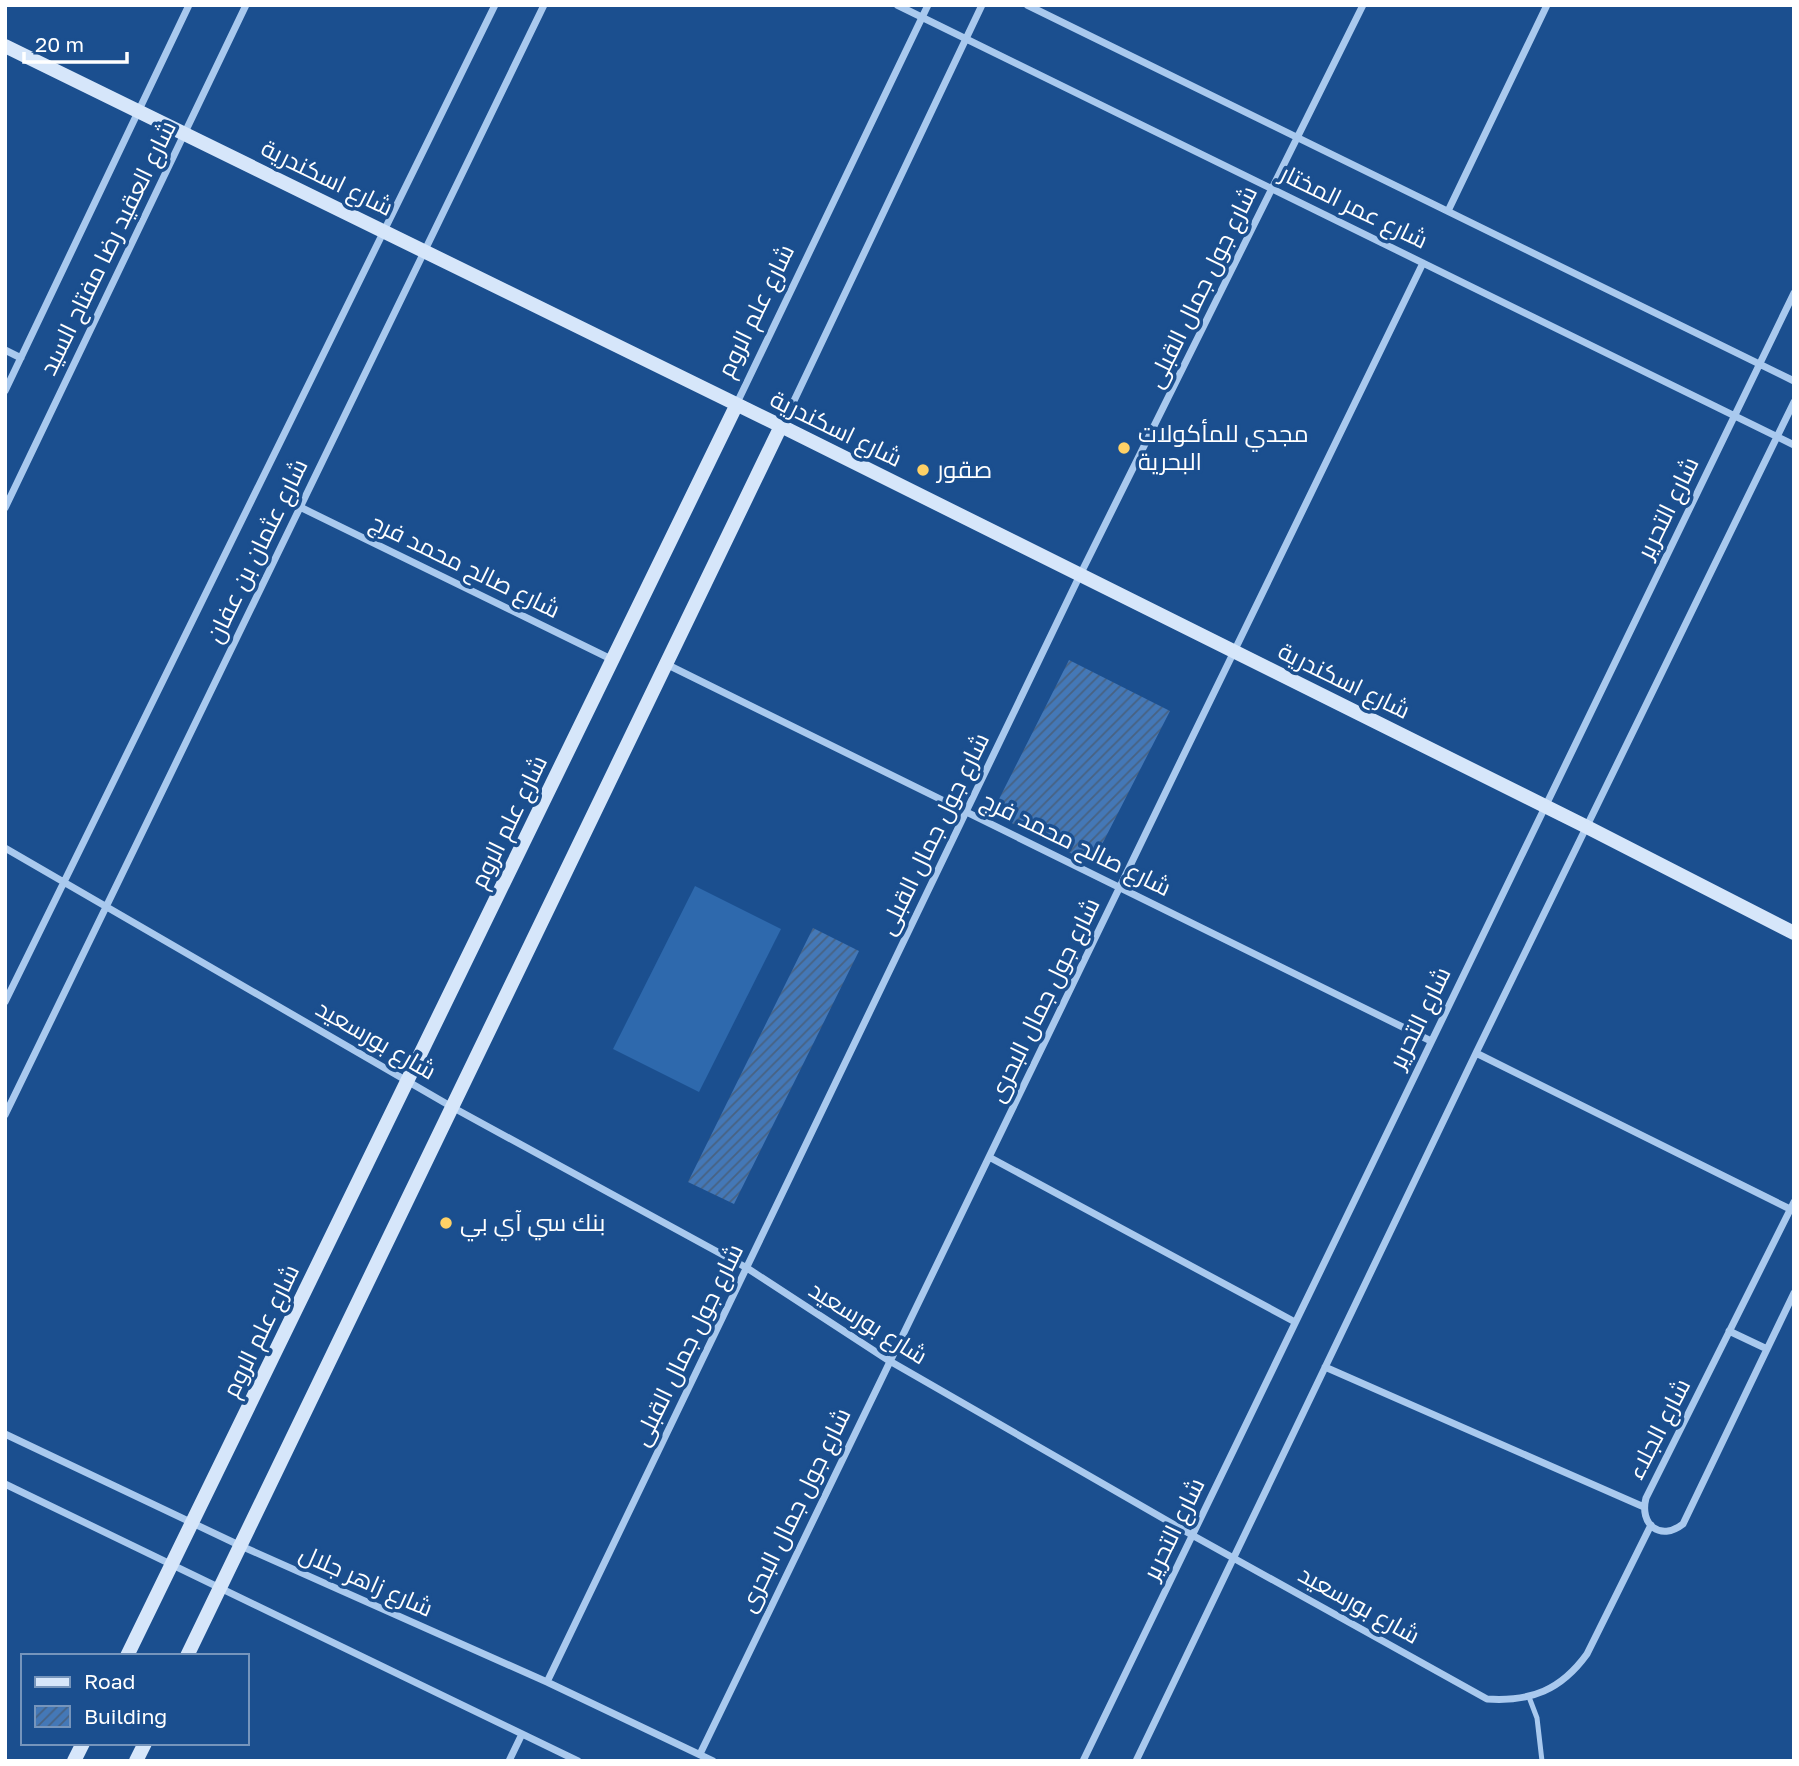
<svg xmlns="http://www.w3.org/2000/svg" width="1799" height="1766" viewBox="0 0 1799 1766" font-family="'Golos Text',Cairo,sans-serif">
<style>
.grass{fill:#2e69ad}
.building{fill:url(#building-hatch)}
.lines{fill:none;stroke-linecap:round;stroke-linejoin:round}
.lane{stroke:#a9c9ee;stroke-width:5}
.street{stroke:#a9c9ee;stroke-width:7}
.secondary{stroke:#d6e6fa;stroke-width:14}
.poi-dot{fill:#ffd166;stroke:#1b4f8f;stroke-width:2.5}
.labels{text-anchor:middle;stroke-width:7;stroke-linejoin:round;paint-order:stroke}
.street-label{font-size:24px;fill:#fff;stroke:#1b4f8f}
.poi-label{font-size:24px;fill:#fff;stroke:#1b4f8f;text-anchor:start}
</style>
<defs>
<pattern id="building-hatch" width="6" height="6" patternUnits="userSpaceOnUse" patternTransform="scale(1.75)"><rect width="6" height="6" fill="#4478b7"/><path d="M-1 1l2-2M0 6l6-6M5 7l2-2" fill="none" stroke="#486282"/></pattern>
</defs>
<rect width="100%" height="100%" fill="#1b4f8f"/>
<path class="grass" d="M695 886 781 929 699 1092 613 1049Z"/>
<path class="building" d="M1069 660 1170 711 1092 864 992 813Z
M813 928 859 951 734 1204 688 1182Z"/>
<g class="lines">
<path class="lane" d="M1529 1697 1537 1718 1542 1761"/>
<path class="street" d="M897 5 1794 445
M1027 5 1794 381
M1448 211 1547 5
M5 350 21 358
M5 391 189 5
M736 405 928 5
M782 426 982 5
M300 507 613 660
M5 508 246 5
M666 664 1431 1041
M5 848 452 1107 747 1268 888 1360 1192 1535 1487 1699C1531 1702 1561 1690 1587 1654L1651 1525
M5 1002 495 5
M1476 1053 1790 1209
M5 1115 544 5
M989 1157 1295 1322
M1794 1202 1646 1498C1639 1524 1660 1542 1683 1524L1794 1293
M1729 1331 1767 1349
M1325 1367 1644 1507
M5 1434 241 1546 547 1682 713 1761
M5 1484 578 1761
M547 1682 1080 575 1363 5
M700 1754C938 1256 1182 760 1423 263
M509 1761 522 1734
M1083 1761 1794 293
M1136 1761 1476 1053 1794 402"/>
<path class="secondary" d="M5 46 781 426 1587 827 1794 933
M127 1656 736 406
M187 1656 781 426
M74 1761 83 1743
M136 1761 145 1743"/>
</g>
<g class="poi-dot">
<circle cx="1124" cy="448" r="7"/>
<circle cx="923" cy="470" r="7"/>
<circle cx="446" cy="1223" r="7"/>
</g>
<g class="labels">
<g class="street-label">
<text transform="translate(327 178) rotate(26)" y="8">شارع اسكندرية</text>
<text transform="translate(1354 207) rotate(26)" y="8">شارع عمر المختار</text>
<text transform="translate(108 248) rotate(-64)" y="8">شارع العقيد رضا مفتاح السيد</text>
<text transform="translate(1202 287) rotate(-64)" y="8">شارع جول جمال القبلى</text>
<text transform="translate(756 311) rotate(-64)" y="8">شارع علم الروم</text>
<text transform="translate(836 429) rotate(26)" y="8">شارع اسكندرية</text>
<text transform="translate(1668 508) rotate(-64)" y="8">شارع التحرير</text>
<text transform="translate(257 551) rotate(-64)" y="8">شارع عثمان بن عفان</text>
<text transform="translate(465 566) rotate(26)" y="8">شارع صالح محمد فرج</text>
<text transform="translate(1344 681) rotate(26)" y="8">شارع اسكندرية</text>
<text transform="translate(509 822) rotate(-64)" y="8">شارع علم الروم</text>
<text transform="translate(934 834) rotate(-64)" y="8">شارع جول جمال القبلى</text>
<text transform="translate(1076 844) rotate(26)" y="8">شارع صالح محمد فرج</text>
<text transform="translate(1044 1000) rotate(-64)" y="8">شارع جول جمال البحرى</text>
<text transform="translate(1420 1018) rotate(-64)" y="8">شارع التحرير</text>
<text transform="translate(376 1040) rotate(30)" y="8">شارع بورسعيد</text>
<text transform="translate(868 1323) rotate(32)" y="8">شارع بورسعيد</text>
<text transform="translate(261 1331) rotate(-64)" y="8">شارع علم الروم</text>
<text transform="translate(688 1345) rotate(-64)" y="8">شارع جول جمال القبلى</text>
<text transform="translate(1659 1429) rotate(-63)" y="8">شارع الجلاء</text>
<text transform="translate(795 1510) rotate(-64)" y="8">شارع جول جمال البحرى</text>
<text transform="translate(1174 1529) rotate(-64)" y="8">شارع التحرير</text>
<text transform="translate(366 1581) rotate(24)" y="8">شارع زاهر جلال</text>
<text transform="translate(1359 1605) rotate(29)" y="8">شارع بورسعيد</text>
</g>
<g class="poi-label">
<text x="1138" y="442">مجدي للمأكولات<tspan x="1138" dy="28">البحرية</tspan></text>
<text x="937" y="478">صقور</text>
<text x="460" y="1231">بنك سي آي بي</text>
</g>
</g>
<rect width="1799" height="1766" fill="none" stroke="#ffffff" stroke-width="14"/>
<rect x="21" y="1654" width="228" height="91" fill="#1b4f8f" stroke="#7695bc" stroke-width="2"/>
<rect x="35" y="1677" width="35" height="10" fill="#d6e6fa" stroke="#7695bc" stroke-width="2"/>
<text x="84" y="1689" font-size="21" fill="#ffffff">Road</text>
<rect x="35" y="1706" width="35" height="21" fill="url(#building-hatch)" stroke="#7695bc" stroke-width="2"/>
<text x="84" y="1724" font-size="21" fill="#ffffff">Building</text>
<path d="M24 52v10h103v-10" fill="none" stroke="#ffffff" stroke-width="3.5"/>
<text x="35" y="52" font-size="21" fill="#ffffff" stroke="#1b4f8f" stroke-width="5" paint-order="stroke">20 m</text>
</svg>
